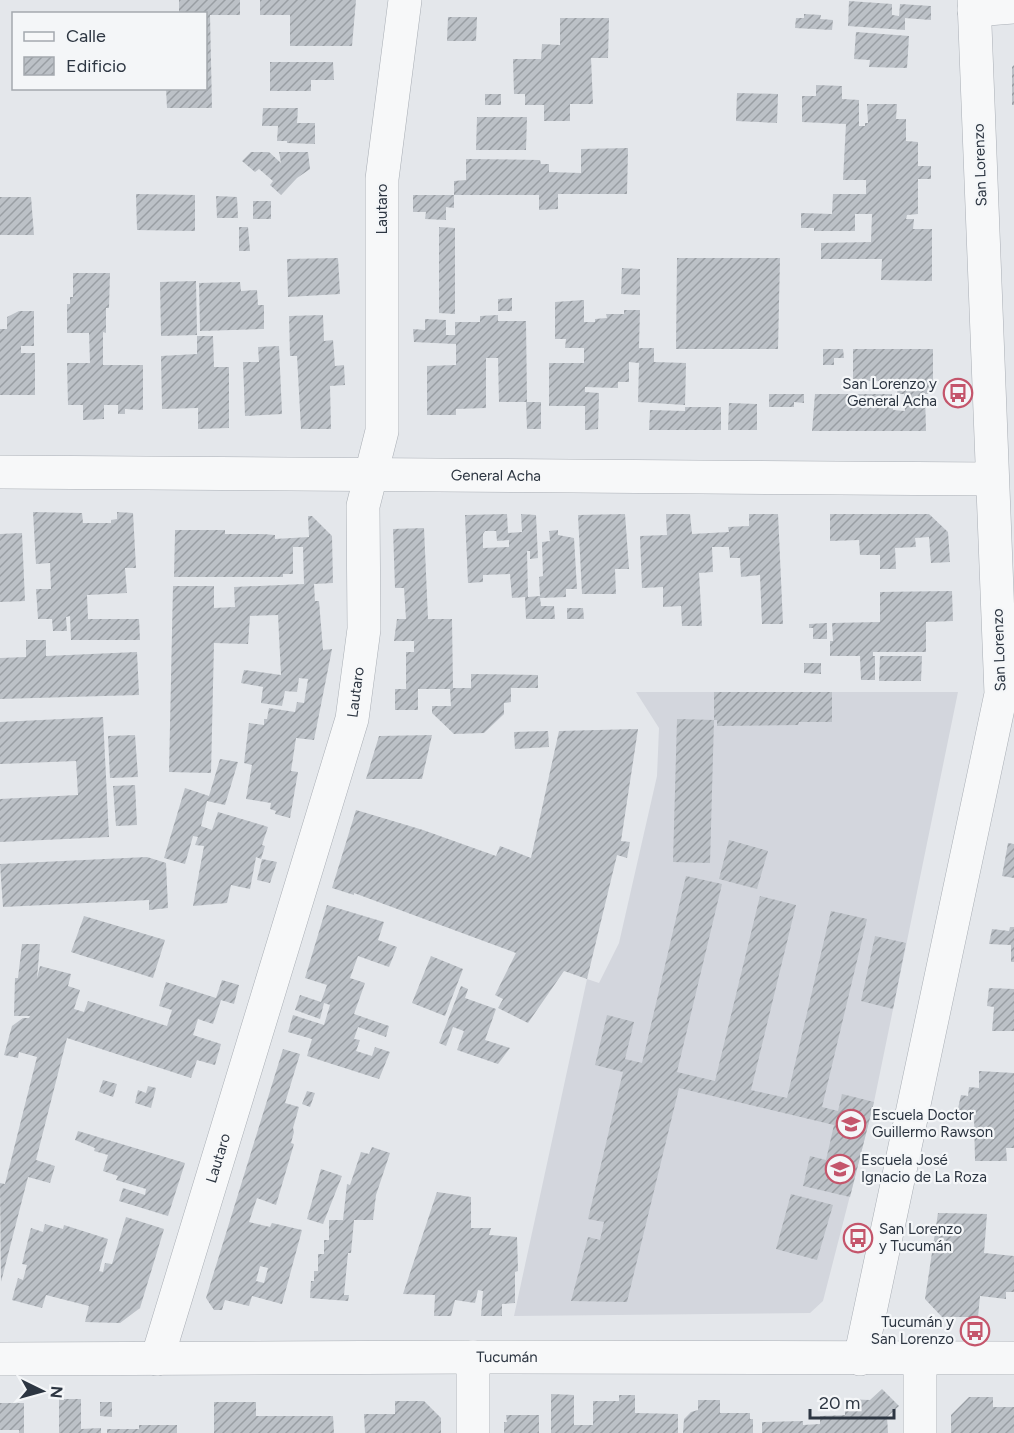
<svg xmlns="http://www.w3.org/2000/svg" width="1014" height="1433" viewBox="0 0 1014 1433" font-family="Figtree,sans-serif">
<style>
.built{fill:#d3d6dd}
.building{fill:url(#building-hatch);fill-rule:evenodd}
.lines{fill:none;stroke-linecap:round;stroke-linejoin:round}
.minor-casing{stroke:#a9aeb5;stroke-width:34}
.minor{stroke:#f7f8f9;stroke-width:33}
.labels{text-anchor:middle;stroke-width:4.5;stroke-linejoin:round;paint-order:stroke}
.street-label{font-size:15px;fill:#2d3642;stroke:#f4f6f8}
.poi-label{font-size:15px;fill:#2d3642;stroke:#f4f6f8;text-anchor:start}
</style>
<defs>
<pattern id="building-hatch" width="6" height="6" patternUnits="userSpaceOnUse" patternTransform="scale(1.5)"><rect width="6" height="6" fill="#bcc1c7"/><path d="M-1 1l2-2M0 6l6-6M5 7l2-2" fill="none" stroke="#999ea3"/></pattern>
</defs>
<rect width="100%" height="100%" fill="#e4e7eb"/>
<path class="built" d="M636 692H958L874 1102 823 1301 810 1313 514 1316 587 979 599 983 619 943 657 776 659 728Z"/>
<path class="building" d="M179 0H240V15H210L212 108H167L166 88H206V14H179Z
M260 0H356L352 46H290V15H260Z
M849 1 892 4V15L899 16 900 4 931 6V20L905 18V30L848 26Z
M804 14 821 15 820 19 833 20 832 30 795 28 796 18H804Z
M448 17H477L476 41H447Z
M560 18H609L608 58H591L593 104H570V121H544V105H525V94H514L513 59H541L542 44 560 45Z
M856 32 909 36 907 68 869 67 870 60 854 59Z
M270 62H333L334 80H311V91H270Z
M1014 65V105H1012V67Z
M816 85 842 86V99L859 100V126H865V123H868L867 104H897L896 119H906V141L918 142V166H931V179H918V214L907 215 906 219H914L913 229H932V281L881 280 882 259H821V243L871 242 872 214H855V231H814V228H801V213L832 214 833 194H866V180H843L846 124 802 122V96H816Z
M737 93 778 94 777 123 736 121Z
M485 94H501V105H485Z
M263 108H298L297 123H315V144L287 143V141H277L278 126H262Z
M477 117H527L526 150H476Z
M628 148 627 194H558V209L539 210V195H454V181L466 180V159L540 160 541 164H549V172L581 173V149Z
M251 152H269L281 163 279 152H308L310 169 297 178 281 195 270 185 273 181 259 169 255 172 242 161Z
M136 194 195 195V231L137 230Z
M413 195H454V208L446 207V220L425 219 426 212H413Z
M216 196 237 197 238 218H217Z
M0 197H31L34 235H0Z
M253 201H271V219H253Z
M239 227H248L250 251H239Z
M439 227 455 228V314L439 313Z
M338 258 340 294 288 297 287 259Z
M677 258H780L778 349H676Z
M622 268 640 269V295L621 294Z
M73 273H110L109 308H106V333L103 332V365H143V410L125 409V414H118V405H104V419L83 420V405H68L67 363H90L89 333H67V304H70V297H73Z
M196 281 197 335 161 336 160 282Z
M240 282 241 291 257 290 258 305H264V329L200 331 199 283Z
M512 298V311H498V299Z
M584 300V322H595V319L607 318 606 314H624V310H640L639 348H654V362L686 363 685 405 638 402 639 363 629 362V382H618V388L585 387V392L599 393 598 429 585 430V406H549V363H584V348H565L566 339H555V302Z
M19 311H34V346H21V353H35V395H0V329H7V317Z
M323 315 324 341 333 340 335 366 344 365 345 385 330 386 331 429H301L297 356H290L289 316Z
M498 315V321H526L527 402H541V429H527L526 402H499L498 358H486V408L456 409V415H427V366L456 365V344L414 342 413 329 425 330V319L446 320V335H455V322H480V316Z
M197 336H213L214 367H229V428L198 429V408L162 409 161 356 197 354Z
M279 346 282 414 245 416 243 362H259L258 347Z
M823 349H843L844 358H834V365H823Z
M853 349H933V394H925L926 431H812L815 394H892L893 410 905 411 904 394H897V382L853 380Z
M769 394H804V403L794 402V407H769Z
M729 403 757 404V430H728Z
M685 407H721V430H649L650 410 685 411Z
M33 512 82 513 83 523H111V520L117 519V512L133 513 136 568H125L127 593 87 595 88 619H139L140 640H71L70 616 66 617 67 631H53L52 619H38L36 589H51L50 563 36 564Z
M507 514 508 533 522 532 521 514 536 515 538 558 530 559V551H527L528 597 540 596 539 577 543 576 542 542 550 541 549 531 558 530V535L574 538 577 589H566V597L540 598 541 606H554L555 619H526L525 597 512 598 510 574 483 575V582L468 583 465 515ZM485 531H496L497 541 509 540V547L483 548V534Z
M625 514 629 569H615L616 594H582L578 515Z
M666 514H690L692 534 729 532 728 527 749 526V514H778L783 624H762L760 575 741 577 740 558H730L729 547H712L713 572 699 573 702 626H682L681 606 663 607V587L642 588 640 536 667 535Z
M830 514H929L948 532 950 562 931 563 929 537 915 538 916 547 895 548 896 569H880V555H860L859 540 830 541Z
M308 516H312L332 536 333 583 314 584 315 601H319L323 650 332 649 314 740 296 738 291 771 298 772 290 818 275 814 276 811 270 809 271 803 246 799 252 765 244 763 249 723 264 725V719H267L269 708 295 712 297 702 304 703 308 679 299 678 297 692 285 691 282 706 261 703 263 687 241 683 244 670 281 675 278 615 250 616 248 644 214 643 211 773 169 772 173 586H214V608L235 607 234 587 304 584 303 547H293V574H283V577H174L175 534V530H225V534H263L275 535V539L309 537Z
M424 528 428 619H452L453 688H471V674L538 675V688H511V702L504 703V714L484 733 454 734 432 713V706H451L450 689H418V710H395V689H406V652H414V641H394L397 619H406L404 588H395L393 529Z
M22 533 25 601 0 602V534Z
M952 591 953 621 926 622V652H873V656H875V680H861L860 656H830V641H833L832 623 880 622V592Z
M567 608H583L584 619H567Z
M827 623V639H813V628H809V624Z
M26 640H46V656L137 652 139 695 0 699V658L26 657Z
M880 656H922L921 681H879Z
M804 663H821V674L804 673Z
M714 692H832V722H799L798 725 717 726V720H714Z
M103 717 109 837 0 842V799L78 795 76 761 0 764V722Z
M677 719 714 720 710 863 673 862Z
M638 729 621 841 630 842 627 858 617 855 587 979 564 971 528 1023 498 1008 503 999 495 995 516 953 354 893V895L332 888 356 810 423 830 496 856 500 846 531 858 559 731Z
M548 731 549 747 515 749 514 732Z
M135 735 138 777 110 778 108 736Z
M432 735 422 779H366L379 736Z
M220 759 238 762 225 805 207 801 201 826 212 830 218 812 262 825 268 827 262 845 265 846 261 859 256 857 250 889 231 885 227 903 193 906 204 846 195 845 198 837 193 836 185 864 164 858 185 788 209 796Z
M135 785 137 825 116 826 113 786Z
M729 840 768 851 757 889 719 879Z
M1008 843 1014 844V878L1002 876Z
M147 857 166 863 168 908 149 910V900L3 907 0 864Z
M262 859 277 862 270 883 257 880Z
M686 876 722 884 677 1072 715 1081 760 896 796 905 751 1090 787 1098 831 911 867 919 822 1107 838 1111 842 1094 874 1102 850 1197 803 1186 810 1156 826 1160 834 1125 679 1088 627 1302 571 1301 588 1237 600 1240 604 1222 588 1219 623 1072 595 1065 607 1015 634 1022 625 1059 642 1063Z
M327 905 384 922 378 940 397 947 389 967 358 956 350 978 365 983 354 1014 389 1026 386 1037 358 1027 354 1039 360 1040 356 1051 372 1056 375 1047 390 1052 379 1079 307 1056 312 1039 288 1032 293 1015 324 1025 330 1005 324 1003 320 1019 295 1010 300 995 321 1002 327 985 305 978Z
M84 916 165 940 153 978 71 952Z
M1010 927H1014V962H1011V945L989 944 992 929 1009 931Z
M875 936 906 943 893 1009 861 1001Z
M22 944H40L37 978 40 966 71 974 68 986 80 990 74 1009 84 1012 88 1001 167 1026 172 1010 159 1006 166 982 216 998 222 980 239 985 234 1004 221 1000 213 1024 198 1019 193 1035 221 1044 215 1065 197 1060 191 1078 67 1038 36 1160 55 1166 50 1183 28 1177 1 1282 0 1183 5 1184 37 1057 19 1052 18 1058 4 1055 12 1026 23 1018H29L30 1016H14L15 978H18Z
M431 956 463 969 445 1016 412 1003Z
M461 986 468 989 465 998 496 1009 485 1040 510 1048 498 1064 457 1050 464 1031 453 1027 446 1046 439 1043Z
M989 988 1014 989V1031H992L994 1007 987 1006Z
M283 1049 300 1054 285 1103 299 1107 293 1128 294 1132 291 1143 294 1144 276 1205 257 1198 249 1222 270 1227 272 1223 302 1230 282 1304 252 1296 249 1306 225 1300 222 1310H214L206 1298ZM260 1266 268 1268 264 1283 256 1281Z
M979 1071 1014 1073V1148H1006L1007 1161H975L974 1113H957L961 1095 968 1096 969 1087 979 1088Z
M103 1080 117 1084 113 1097 99 1092Z
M148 1086 156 1088 151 1108 135 1103 138 1090 146 1093Z
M307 1091 315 1093 310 1107 302 1104Z
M78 1131 185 1163 168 1216 119 1201 123 1188 145 1195 146 1189 116 1180 118 1176 103 1171 108 1155 94 1151 95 1148 75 1140Z
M372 1147 390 1153 376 1195 373 1220H354L351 1253H348L344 1295H349L348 1301 310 1298 311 1281H314V1271H318V1254H324V1240H329V1220H343L347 1184 350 1185 361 1152 369 1154Z
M321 1169 342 1176 323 1224 307 1219Z
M437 1192 471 1197V1228H491L489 1235 517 1237 518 1271 515 1272V1303L502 1304V1316H481L483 1291 478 1290 475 1303 455 1300 451 1316H434L435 1295 403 1294Z
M791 1194 833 1205 817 1260 776 1249Z
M938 1213 987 1214 984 1253 1014 1256V1292H1006V1299L980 1296 978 1317H942L925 1299Z
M126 1217 164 1229 140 1308 120 1323 85 1322 89 1306 46 1295 42 1308 12 1300 18 1278 23 1280 27 1265 22 1264 31 1228 43 1232 45 1224 63 1229 64 1225 108 1239 99 1271 103 1272 105 1263 112 1264Z
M882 1389 899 1406 887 1417 888 1433H762V1422L803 1421V1425L820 1424V1416L845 1415V1399L870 1400Z
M551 1394 574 1395V1425H593V1401H619V1395H635V1413L678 1414V1433H551Z
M969 1397H993V1407H1014V1433H951V1415Z
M59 1399H81V1429L101 1428V1433H59Z
M698 1400H720V1413H750V1419H753V1433H683L684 1419 691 1412 698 1410Z
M395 1401H424L441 1418V1433H365L364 1414H395Z
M100 1402H112V1417L100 1416Z
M214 1402H256V1416H333L334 1433H214Z
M0 1403H24V1433H19V1430H0Z
M506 1415H539V1433H504V1422H507Z
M139 1425H177V1433H107V1429H139Z"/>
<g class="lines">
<g class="minor-casing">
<g id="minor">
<path d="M974 10 1014 7"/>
<path id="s1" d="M0 472 992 479"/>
<path d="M473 1357V1433"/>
<path id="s2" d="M0 1359 473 1357 1014 1358"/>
<path id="s3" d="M157 1359 352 719 364 629 363 506 382 431V179L405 0"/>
<path d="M860 1359 1001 694 974 0"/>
<path d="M920 1359V1433"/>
</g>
</g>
<use href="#minor" class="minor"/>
</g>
<defs>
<g id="bus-ring" transform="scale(1.5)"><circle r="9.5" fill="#f4f6f8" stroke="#c4556b" stroke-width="1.5"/><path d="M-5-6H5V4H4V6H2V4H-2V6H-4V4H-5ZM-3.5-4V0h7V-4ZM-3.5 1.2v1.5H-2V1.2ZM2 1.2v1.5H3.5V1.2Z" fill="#c4556b"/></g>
<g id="school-ring" transform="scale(1.5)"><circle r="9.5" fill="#f4f6f8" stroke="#c4556b" stroke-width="1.5"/><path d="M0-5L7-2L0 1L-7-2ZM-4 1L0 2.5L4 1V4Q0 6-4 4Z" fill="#c4556b"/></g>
</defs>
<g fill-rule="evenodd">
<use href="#bus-ring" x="958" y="393"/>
<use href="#school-ring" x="851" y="1124"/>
<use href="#school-ring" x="840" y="1169"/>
<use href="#bus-ring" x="858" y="1238"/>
<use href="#bus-ring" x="975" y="1331"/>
</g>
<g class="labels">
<g class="street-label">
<text transform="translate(980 165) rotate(-92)" y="5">San Lorenzo</text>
<text transform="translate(382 209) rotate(-90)" y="5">Lautaro</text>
<text dy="5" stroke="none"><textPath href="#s1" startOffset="496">General Acha</textPath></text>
<text transform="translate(999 650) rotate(-92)" y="5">San Lorenzo</text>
<text dy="5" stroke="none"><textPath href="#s3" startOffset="696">Lautaro</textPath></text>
<text dy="5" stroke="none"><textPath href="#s3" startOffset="210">Lautaro</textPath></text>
<text dy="5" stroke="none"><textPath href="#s2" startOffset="507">Tucumán</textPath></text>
</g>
<g class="poi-label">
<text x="937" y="389" text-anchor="end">San Lorenzo y<tspan x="937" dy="17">General Acha</tspan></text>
<text x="872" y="1120">Escuela Doctor<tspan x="872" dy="17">Guillermo Rawson</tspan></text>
<text x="861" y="1165">Escuela José<tspan x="861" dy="17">Ignacio de La Roza</tspan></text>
<text x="879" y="1234">San Lorenzo<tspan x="879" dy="17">y Tucumán</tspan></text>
<text x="954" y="1327" text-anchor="end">Tucumán y<tspan x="954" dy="17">San Lorenzo</tspan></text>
</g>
</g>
<rect x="12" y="12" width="195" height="78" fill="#f4f6f8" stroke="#a4a9af" stroke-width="1.5"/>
<rect x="24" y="32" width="30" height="9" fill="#f7f8f9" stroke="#a4a9af" stroke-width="1.5"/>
<text x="66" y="42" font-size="18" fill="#2d3642">Calle</text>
<rect x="24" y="57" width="30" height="18" fill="url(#building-hatch)" stroke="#a4a9af" stroke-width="1.5"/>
<text x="66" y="72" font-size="18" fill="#2d3642">Edificio</text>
<g transform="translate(42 1391) rotate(95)" stroke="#f4f6f8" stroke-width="4.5" paint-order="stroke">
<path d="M0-4.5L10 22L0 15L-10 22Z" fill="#2d3642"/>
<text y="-9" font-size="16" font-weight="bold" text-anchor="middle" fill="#2d3642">N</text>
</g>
<path d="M810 1409v9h84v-9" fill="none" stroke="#2d3642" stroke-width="3"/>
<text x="819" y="1409" font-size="18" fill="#2d3642" stroke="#f4f6f8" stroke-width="4.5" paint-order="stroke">20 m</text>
</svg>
